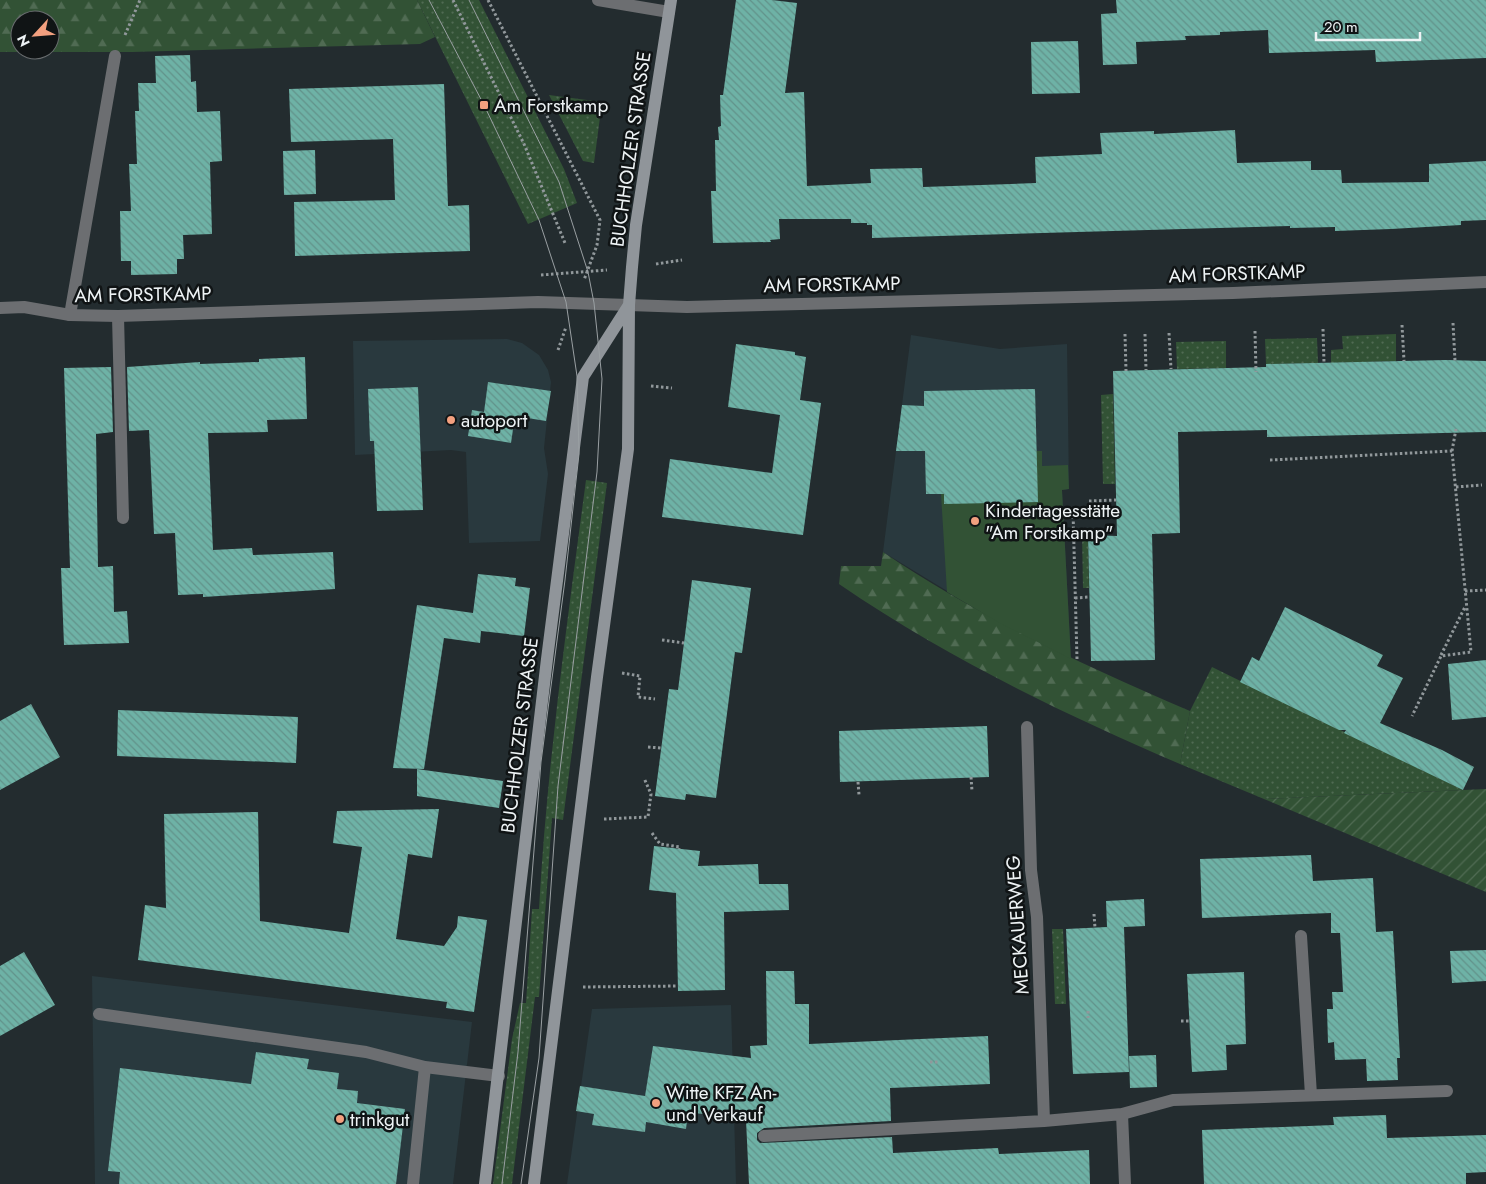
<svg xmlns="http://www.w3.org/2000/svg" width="1486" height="1184" viewBox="0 0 1486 1184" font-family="Jost,sans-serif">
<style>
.built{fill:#29393e}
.grass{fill:url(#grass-dots)}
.forest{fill:url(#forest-firs);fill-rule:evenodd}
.park{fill:#325235}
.garden{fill:url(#garden-furrows)}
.building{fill:url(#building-back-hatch)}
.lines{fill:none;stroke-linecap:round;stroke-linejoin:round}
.path{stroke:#91989b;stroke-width:3;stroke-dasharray:2.5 2.5;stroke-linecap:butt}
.service{stroke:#6c6e71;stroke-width:12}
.minor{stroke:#6c6e71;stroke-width:12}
.tertiary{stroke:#6c6e71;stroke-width:12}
.secondary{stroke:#90959a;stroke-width:12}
.tram{stroke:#9aa0a3;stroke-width:1}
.poi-dot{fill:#f2a07f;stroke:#101415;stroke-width:2}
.labels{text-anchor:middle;stroke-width:5;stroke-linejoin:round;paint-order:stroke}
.poi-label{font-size:19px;fill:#eef3f5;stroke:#101415;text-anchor:start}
.street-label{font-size:19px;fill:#eef3f5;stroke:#101415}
</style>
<defs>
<pattern id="grass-dots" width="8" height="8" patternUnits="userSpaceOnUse" patternTransform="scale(1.25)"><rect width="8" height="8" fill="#325235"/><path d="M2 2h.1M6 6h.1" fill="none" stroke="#506b53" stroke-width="1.8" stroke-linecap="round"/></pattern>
<pattern id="forest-firs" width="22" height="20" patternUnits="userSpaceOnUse" patternTransform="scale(1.25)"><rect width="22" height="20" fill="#325235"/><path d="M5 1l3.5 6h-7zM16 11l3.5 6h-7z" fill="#506b53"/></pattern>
<pattern id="garden-furrows" width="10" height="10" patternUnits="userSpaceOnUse" patternTransform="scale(1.25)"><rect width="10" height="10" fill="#325235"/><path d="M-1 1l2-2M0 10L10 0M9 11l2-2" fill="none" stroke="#506b53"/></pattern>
<pattern id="building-back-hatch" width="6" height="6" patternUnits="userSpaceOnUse" patternTransform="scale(1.25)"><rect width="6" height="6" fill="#6eb2a6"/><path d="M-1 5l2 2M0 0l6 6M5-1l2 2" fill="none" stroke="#62928a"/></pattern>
</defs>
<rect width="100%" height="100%" fill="#232c2f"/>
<path class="built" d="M911 335 1000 349 1067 344 1069 489 1062 490 1071 659 998 622 883 552Z
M507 339 522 343 539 355 548 370 551 382 544 448 548 474 540 541 469 543 466 452 451 450 355 455 353 341Z
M92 976 472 1022 453 1184H95Z
M731 1005 736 1184H567L592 1009Z"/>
<path class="grass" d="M417 0H479L564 169 577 203 528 224Z
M549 95 602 102 594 163 583 161Z
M1396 334V361L1331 363V350L1343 349 1342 336Z
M1317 338 1318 363 1266 364 1265 339Z
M1226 341V368L1177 369 1176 342Z
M1113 394 1115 484H1103L1101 395Z
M586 480 607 483 563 820 552 818 539 997H535L512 1184H493L512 1039 520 1003H526L532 909H539C547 765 567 623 586 480Z
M1082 533H1091V535L1088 536 1089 588H1083Z
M1212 667 1463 790 1264 799 1180 764 1190 711Z
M1052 929H1063L1066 1004H1055Z"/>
<path class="forest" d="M0 0H417L435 37 420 44 132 52H0ZM20 20H50V50H20Z
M883 552C979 617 1083 665 1190 711L1180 764C1060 712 947 658 839 584L841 566H881Z"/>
<path class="park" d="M1036 451H1042V466L1068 465 1069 489 1062 490 1071 659 998 622 947 592 941 494Z"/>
<path class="garden" d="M1486 789V892L1264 799Z"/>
<path class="building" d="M736 0H772L797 3 785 93 804 92 807 186 871 183 870 169 922 168 923 187 1036 183 1035 157 1102 154 1100 133 1154 131V134L1235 130 1237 163 1311 161V170H1341L1342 183 1429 182V164L1486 161V220L1461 221V225L1391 229 1335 231V227L1290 228V226L872 238V225H867V223H851V219H779L780 239 770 240 771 242 713 243 711 191H716L715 140H719L718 127 721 126 720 95H723Z
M1116 0H1486V58L1376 62 1375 50 1269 53 1268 30 1220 32V35L1185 36 1186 40 1136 42 1137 64 1103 65 1101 14 1117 13Z
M1078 41 1080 93 1032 94 1031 42Z
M190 55 191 82 196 81 197 112 220 111 222 161 210 162 212 234 183 235 184 259H177V274L131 275V261H121L120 211H131L129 164H137L135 111H139L138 83H156L155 56Z
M444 84 448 206 469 205 470 251 295 256 294 202 395 200 393 139 291 142 289 89Z
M315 150 316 194 284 195 283 151Z
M736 344 795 352V355L806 357 800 400 821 403 803 535 662 517 670 459 772 473 780 415 728 407Z
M305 357 307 419 267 420 268 432 208 433 213 550 252 548 253 555 333 552 335 589 203 597V594L178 595 175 533 154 534 149 430 129 431 127 367 200 362V364L259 362V359Z
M1446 360 1486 361V432L1267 437V430L1178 432 1180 533 1152 534 1155 660 1091 661 1088 535 1117 536 1113 371 1266 367V364Z
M111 367 113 432 96 434 98 567 113 566 114 612 127 611 129 643 64 645 61 568H70L64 368Z
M488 382 551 391 546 421 515 416 511 443 468 436 472 410 484 412Z
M418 387 423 510 377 511 374 441H370L368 389Z
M1035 389 1038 502 944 504V494H926L925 451H896L902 405 924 406V391Z
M478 574 516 578 515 586 530 588 524 636 481 631 480 643 444 638 424 769 393 768 417 605 473 613Z
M692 580 751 588 742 653 735 652 716 798 686 794 685 800 655 796 669 689 678 690Z
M1285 607 1383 655 1377 666 1403 678 1380 723 1442 750 1474 767 1463 790 1344 733 1346 730H1339L1240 682 1252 657 1259 661Z
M1486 660V717L1452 720 1448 664Z
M31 704 60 757 0 790V721Z
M118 710 298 717 296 763 117 756Z
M987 726 989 777 840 782 839 731Z
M417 769 503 781 499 808 417 796Z
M439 809 432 858 408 854 396 939 444 946 457 927 458 916 487 920 474 1012 446 1008 447 1002 138 960 145 905 166 908 164 814 258 812 260 921 349 933 362 847 333 843 337 811Z
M654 846 700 851 698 866 758 864 759 884H788L789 910 724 912 725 990 678 991 676 893 649 890Z
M1311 855 1313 881 1373 878 1376 932 1393 931 1400 1058H1397L1398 1080 1367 1081 1366 1059 1335 1060 1334 1042 1328 1043 1327 1009H1333L1332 992H1343L1340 933H1331V913L1202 918 1200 859Z
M1144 899 1145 926 1124 927 1129 1072 1073 1074 1066 929 1107 927 1106 901Z
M1486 950V981L1452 983 1450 951Z
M24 952 55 1005 0 1036V966Z
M766 971H794L795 1004H809V1044L988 1036 990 1084 890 1088 891 1121 764 1128 757 1133V1140L760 1143 892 1137 893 1153 998 1148 999 1154 1089 1150 1090 1184H749L746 1120 688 1112 686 1129 646 1122 645 1132 592 1125 594 1114 576 1111 580 1086 645 1096 653 1046 751 1058 750 1046 767 1045Z
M1244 972 1246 1044 1226 1045 1227 1070 1192 1072 1187 974Z
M256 1052 309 1059 307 1069 339 1073 337 1089 358 1091 357 1103 405 1109 396 1184H119L120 1172 108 1171 120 1068 251 1084Z
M1156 1055 1157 1087 1130 1088 1129 1056Z
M1386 1115 1387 1138 1486 1135V1172L1466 1173V1184H1204L1202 1130 1334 1125 1333 1117Z"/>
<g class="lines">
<path class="path" d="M453 0 524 144 565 243
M488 0 600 220 597 245 584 280
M125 35 140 0
M656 264 682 260
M541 275 607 270
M1453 323 1455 361
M1402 325 1404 361
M1323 329 1324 363
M1255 331 1256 372
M1169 333 1171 369
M1125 334 1126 371
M1145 334 1146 370
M558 350 566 327
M651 386 672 388
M1452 451 1456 429
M1270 460 1452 451 1471 652 1441 656 1412 716
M1456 487 1482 485
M1089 501 1116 500
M1465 591 1486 590
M1075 598 1089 597
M662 640 684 643
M1441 655 1465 607
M1077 659 1073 511H1089
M622 673 640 676 638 697 655 699
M648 747 661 748
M971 777 972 791
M858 782 859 795
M604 819 648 817 651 794 644 778
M652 833 660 844 680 847 679 849
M1094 914 1095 928
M583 987 678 986
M1088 1011V1018
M1181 1021H1189
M930 1062H940"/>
<path class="service" d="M598 0 669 12
M70 315 115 56
M118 316 123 518
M99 1014 366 1052 425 1067
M413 1184 425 1067 499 1076"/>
<path class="minor" d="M0 308 24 307 70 315 118 316 538 302 629 305
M1027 727 1031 870 1037 917 1044 1121
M1301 936 1311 1095
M1122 1114 1125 1184
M764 1136 1044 1121 1122 1114 1173 1100 1447 1091"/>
<path class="tertiary" d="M629 305 687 307 1233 293 1486 282"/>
<path class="secondary" d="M485 1184 547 659 583 377 629 305
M534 1184 597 677 628 449 629 305 632 267 636 225 671 0"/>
<path class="tram" d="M429 0 484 105 539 220 566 302 577 376 579 454 565 580 541 762 518 1052 502 1184
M469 0 559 182 588 272 594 303 602 379 597 472 558 786 539 1058 521 1184"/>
</g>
<g class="poi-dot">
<rect x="479" y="100" width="10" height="10" rx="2.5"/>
<circle cx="451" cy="420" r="5"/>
<circle cx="975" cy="521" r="5"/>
<circle cx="656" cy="1103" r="5"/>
<circle cx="340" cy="1119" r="5"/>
</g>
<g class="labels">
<g class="poi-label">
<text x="494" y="112">Am Forstkamp</text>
<text x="461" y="427">autoport</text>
<text x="985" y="517">Kindertagesstätte<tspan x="985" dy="22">"Am Forstkamp"</tspan></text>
<text x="666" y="1099">Witte KFZ An-<tspan x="666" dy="22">und Verkauf</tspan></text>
<text x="350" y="1126">trinkgut</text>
</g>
<g class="street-label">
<text transform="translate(630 149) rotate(-82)" y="7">BUCHHOLZER STRASSE</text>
<text transform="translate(1237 273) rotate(-2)" y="7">AM FORSTKAMP</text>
<text transform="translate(832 284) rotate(-1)" y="7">AM FORSTKAMP</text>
<text transform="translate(143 294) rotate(-1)" y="7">AM FORSTKAMP</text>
<text transform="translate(519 735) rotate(-83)" y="7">BUCHHOLZER STRASSE</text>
<text transform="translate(1017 925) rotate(-94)" y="7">MECKAUERWEG</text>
</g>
</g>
<g transform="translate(35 35) rotate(244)"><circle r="24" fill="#101415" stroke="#696d6f"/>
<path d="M0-4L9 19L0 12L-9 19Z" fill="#f2a07f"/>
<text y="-8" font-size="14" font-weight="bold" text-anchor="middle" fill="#eef3f5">N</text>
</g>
<path d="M1316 32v8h104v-8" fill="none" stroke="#eef3f5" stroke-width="2.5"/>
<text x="1324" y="32" font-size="15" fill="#eef3f5" stroke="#101415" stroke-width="4" paint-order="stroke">20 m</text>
</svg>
